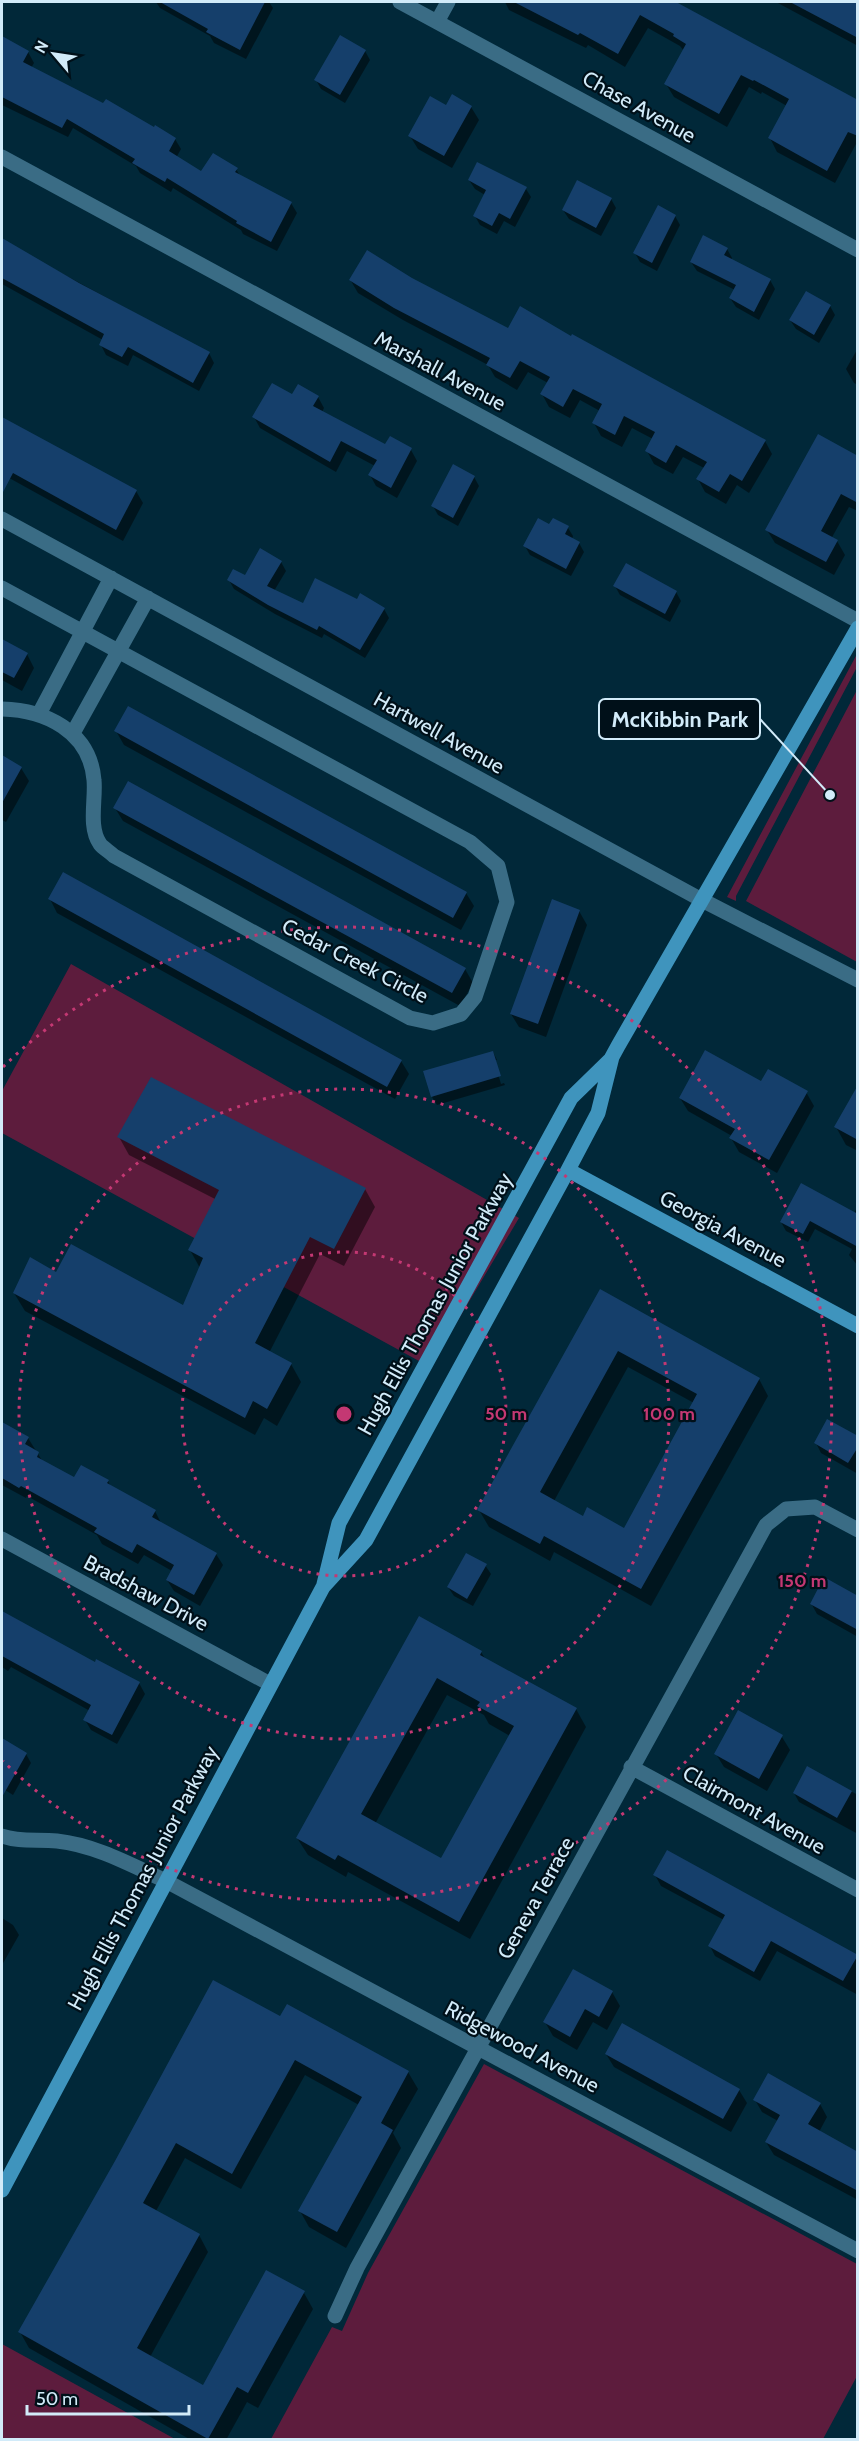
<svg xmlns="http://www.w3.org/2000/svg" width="859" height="2441" viewBox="0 0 859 2441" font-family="Cabin,sans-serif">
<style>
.green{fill:#5d1c3d}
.shadow{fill:#0007;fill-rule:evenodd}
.building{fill:#153f6b;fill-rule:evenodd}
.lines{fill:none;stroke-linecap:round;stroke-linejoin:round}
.street{stroke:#3a6c85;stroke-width:15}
.secondary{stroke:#3f94bd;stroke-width:15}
.ring{fill:none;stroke:#c43873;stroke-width:3;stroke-dasharray:3 6}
.labels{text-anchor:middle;stroke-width:4.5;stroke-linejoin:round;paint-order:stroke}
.street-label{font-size:21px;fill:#d2ebf9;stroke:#001019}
.centre{fill:#c43873;stroke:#001019;stroke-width:3}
.ring-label{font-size:18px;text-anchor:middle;font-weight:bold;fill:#c43873;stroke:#001019;stroke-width:4.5;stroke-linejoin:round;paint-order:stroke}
.leader{fill:none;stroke:#d2ebf9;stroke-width:2}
.callout-dot{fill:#d2ebf9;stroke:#001019;stroke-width:2}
.callout{fill:#001019;stroke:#d2ebf9;stroke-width:2}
.callout-label{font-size:22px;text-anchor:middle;font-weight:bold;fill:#d2ebf9}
</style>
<rect width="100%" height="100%" fill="#012839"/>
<path class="green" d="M857 654V667L736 896V901L727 897Z
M857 690V962L746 901Z
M71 964 519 1218 430 1367 2 1133V1091Z
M484 2064 857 2264V2376L823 2439H271L332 2327 342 2331 368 2273Z
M2 2344 175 2439H2Z"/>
<path class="shadow" d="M156 2H269L273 8 246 59 214 43 210 36 160 8Z
M505 2H673L858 101V145L856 144 835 183 777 152 770 138 787 106 762 92 761 94 749 87 727 127 674 97 666 84 684 51 680 46 648 28 625 67 588 45 586 48 509 10Z
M776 2H858V46Z
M2 37 28 52 34 63 31 68 175 139 181 149 176 158 202 174 236 169 240 176 291 203 297 213 277 251 243 234 241 230 173 188 171 192 140 173 136 166 73 128 68 137 2 105Z
M365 51 370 60 345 103 321 89 316 80Z
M446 107H471L479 120 452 168 418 149 410 136Z
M469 180 526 189 531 197 515 227 504 221 497 234 480 225 475 216 485 195 475 189Z
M611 199 616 208 601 236 569 219 563 210Z
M675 216 680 225 657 271 640 262 635 253Z
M2 241 209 353 214 363 199 391 133 355 128 366 106 355 101 345 103 340 2 284Z
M727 249 732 258 731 260 770 280 775 289 759 320 736 307 730 298 735 290 697 271 691 262Z
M411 279 508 330 572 338 765 441 772 454 749 493 737 485 726 504 705 492 698 479 704 468 683 457 673 474 654 464 647 451 653 439 632 428 622 447 601 436 594 423 600 411 580 400 570 418 549 407 542 394 548 383 528 372 517 390 495 377 488 365 403 320 358 293 351 281Z
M830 306 835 315 819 343 796 329 790 320Z
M858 348V385L854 383 846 369Z
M292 396 318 397 324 408 322 412 386 446 411 450 417 461 397 498 376 486 370 475 375 466 347 451 336 472 260 428 254 417Z
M2 419 136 491 143 503 123 541 2 474Z
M858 457V511L849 507 831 539 837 541 845 555 834 575 775 543 767 530Z
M474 477 479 486 458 526 438 515 433 506Z
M550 527 568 528 573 536 572 539 579 543 584 552 571 576 530 555 525 546Z
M281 562 286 571 274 591 303 605 357 601 384 609 389 618 365 658 324 634 322 638 275 614 234 589 229 580 245 577Z
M615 586 676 592 681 601 670 622 620 595Z
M2 640 27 654 34 668 22 691 2 680Z
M116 731 466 893 474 906 461 930 124 745Z
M2 757 21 768 29 781 6 822 2 820Z
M115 808 465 969 473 983 460 1006 123 821Z
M50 899 401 1061 409 1074 395 1099 57 913Z
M579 911 587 925 546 1037 519 1027 511 1014Z
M493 1052 497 1060H494L501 1084 504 1083 505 1085 437 1105 432 1097Z
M762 1083 806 1092 814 1106 777 1173 739 1152 731 1138 732 1136 688 1111 680 1098Z
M858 1094V1151L846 1145 836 1127Z
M119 1137 365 1189 375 1207 344 1266 320 1254 269 1353 291 1364 301 1382 277 1426 264 1418 255 1435 25 1311 14 1293 57 1274 184 1307 200 1268 190 1250 215 1199 129 1155Z
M857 1207 858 1266 849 1255 852 1249 815 1229 808 1242 786 1231 781 1222 854 1214Z
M600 1291 759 1379 768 1396 651 1606 554 1552 550 1561 489 1527 479 1510ZM628 1367 694 1403 624 1530 583 1518 554 1501Z
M5 1426 28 1438 43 1462 74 1479 108 1481 111 1487 155 1511 161 1523 216 1554 223 1565 200 1606 174 1591 167 1580 172 1571 144 1555 138 1564 102 1544 97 1535 27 1496 26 1498 2 1485V1432Z
M858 1437V1474L821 1453 816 1443Z
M485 1565 491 1574 473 1606 454 1596 448 1587Z
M858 1599V1637L817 1614 811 1603Z
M2 1614 95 1664 139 1683 145 1694 117 1744 91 1730 85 1720 90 1711 11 1667 8 1671 2 1667Z
M420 1618 481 1652 486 1660 576 1709 586 1727 470 1939 348 1872 346 1877 308 1855 297 1838ZM447 1695 484 1715 489 1724 510 1736 442 1860 375 1824Z
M782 1737 790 1750 767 1791 724 1767 716 1754Z
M2 1740 26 1754 31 1763 13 1795 2 1788Z
M808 1768 858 1795V1834L799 1802 794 1793Z
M655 1875 858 1955V1995L777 1951 760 1981 715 1956 710 1946 724 1920 661 1886Z
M2 1918 13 1925 19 1935 2 1965Z
M612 1992 620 2006 607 2030 593 2022 577 2050 553 2036 545 2022Z
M288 2006 408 2072 418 2089 393 2133 401 2148 346 2248 309 2227 300 2211 359 2105 305 2075 241 2189 185 2158 156 2211 199 2235 208 2252 150 2357 203 2387 304 2293 313 2309 258 2408 247 2402 226 2440H191L29 2348 20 2332 116 2161 281 2018Z
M606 2054 739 2090 747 2103 731 2132 614 2067Z
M755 2100 820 2104 827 2117 819 2132 858 2153V2200L774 2155 766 2142 778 2121 762 2112Z"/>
<path class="building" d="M160 2H265L240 50 206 32 208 29Z
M514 2H676L858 100V136L848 132 827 171 768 138 789 99 754 80 753 81 741 75 719 114 664 84 686 44 673 36 674 34 640 15 618 54 580 33 578 35Z
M790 2H858V38Z
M340 35 366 50 340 95 314 80Z
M2 36 29 51 23 62 103 103 106 99 154 127 155 125 176 138 169 151 201 171 213 153 238 168 235 172 292 202 271 242 236 223 237 221 167 178 165 182 132 163 135 159 67 119 62 128 2 97Z
M452 94 472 106 444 156 408 136 430 96 446 105Z
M477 162 527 187 510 219 499 213 492 226 473 216 486 190 468 180Z
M577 180 612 198 596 228 562 210Z
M658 205 676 215 652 263 633 253Z
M703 235 728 248 724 255 771 279 754 312 729 298 736 285 690 262Z
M2 238 79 283 210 352 193 383 128 347 122 357 99 345 104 334 2 278Z
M367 250 412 278 508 328 520 306 571 336 572 334 766 440 742 481 730 474 719 492 696 479 707 462 676 445 666 463 645 451 655 432 624 416 615 435 592 423 602 404 573 389 563 407 540 394 550 377 520 361 510 378 486 365 490 358 394 308 349 280Z
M806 291 831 305 814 335 789 320Z
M272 383 292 394 298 384 319 396 313 406 385 444 390 436 412 448 391 488 368 475 377 460 341 441 330 462 252 417Z
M2 417 137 490 116 530 13 473 2 494Z
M818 434 858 456V503L841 494 821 531 838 540 826 562 765 530Z
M453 464 475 476 453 518 431 506Z
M538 518 549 524 553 518 569 526 565 534 580 542 566 569 523 546Z
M260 548 282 561 267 586 303 603 315 578 357 599 360 593 385 608 360 650 319 626 317 630 268 605 227 580 233 569 245 575Z
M626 563 677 591 665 614 613 586Z
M2 639 28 653 14 678 2 672Z
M128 706 467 892 453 918 114 731Z
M2 755 22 767 2 803Z
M128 781 466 968 452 993 113 808Z
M63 872 402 1060 387 1087 48 899Z
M552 899 580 910 538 1024 510 1014Z
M705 1050 761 1081 768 1069 808 1091 769 1160 729 1138 735 1129 679 1098Z
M493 1051 501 1076 431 1097 423 1071Z
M151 1077 366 1188 334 1249 310 1237 255 1343 292 1363 267 1409 253 1401 245 1418 13 1293 30 1257 56 1272 71 1244 183 1305 203 1258 188 1250 219 1190 117 1137Z
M858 1085V1140L834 1127Z
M801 1183 858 1214V1247L810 1221 803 1234 780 1222Z
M600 1289 760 1378 641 1589 544 1536 540 1544 477 1510ZM618 1351 697 1394 624 1528 587 1507 583 1516 540 1492Z
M827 1419 858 1436V1447L848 1463 814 1443Z
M2 1422 29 1437 25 1444 39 1452 37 1457 74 1477 81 1465 109 1480 107 1483 156 1510 152 1517 217 1553 194 1595 166 1580 174 1565 137 1544 132 1553 94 1532 97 1528 21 1486 19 1488 2 1478Z
M466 1553 487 1564 467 1599 447 1587Z
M824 1577 858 1596V1630L810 1604Z
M2 1611 95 1662 96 1659 140 1682 112 1735 83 1720 91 1705 2 1656Z
M419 1616 482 1651 480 1655 577 1708 459 1922 338 1855 335 1860 296 1838ZM437 1678 480 1702 477 1706 514 1726 441 1858 361 1814Z
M738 1710 783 1735 759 1779 714 1754Z
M2 1738 27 1753 2 1797Z
M807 1766 852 1791 837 1818 793 1793Z
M667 1850 858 1955 843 1981 771 1941 754 1972 708 1946 725 1915 653 1875Z
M573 1969 613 1991 599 2017 585 2009 570 2037 543 2022Z
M213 1980 280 2016 287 2004 409 2071 381 2123 393 2130 337 2232 298 2211 362 2097 295 2060 232 2174 176 2143 143 2203 200 2234 137 2348 203 2385 266 2270 305 2291 248 2393 237 2387 208 2439 18 2332 115 2161Z
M622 2023 740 2089 723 2119 605 2054Z
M768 2073 821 2103 808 2124 858 2152V2191L765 2142 780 2115 753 2100Z"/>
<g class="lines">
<path class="street" d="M400 2 858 250
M437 22 448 2
M2 157 858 621
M2 519 700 899 858 980
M2 588 470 842 498 866 507 902 475 997 461 1014 433 1023 410 1018 114 856C110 852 103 848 100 844 88 827 96 799 94 780 90 731 45 710 2 709
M39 714 111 578
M73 733 148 598
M2 1539 270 1684
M631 1767 858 1890
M2 1836C19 1842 38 1839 57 1841 95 1845 131 1865 166 1881L858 2251
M335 2316 357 2268 766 1525 786 1509 815 1507 858 1530"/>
<path class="secondary" d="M568 1170 858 1326
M324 1584 339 1523 417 1380 571 1098 611 1059
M2 2190 323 1587 366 1540 568 1170 598 1113 612 1057 618 1046 858 628"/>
</g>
<g class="ring">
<circle cx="344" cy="1414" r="162"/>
<circle cx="344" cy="1414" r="325"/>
<path d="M3 1067A487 487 0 1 1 3 1761"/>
</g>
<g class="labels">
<g class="street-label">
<text transform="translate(639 107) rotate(29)" y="7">Chase Avenue</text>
<text transform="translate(440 371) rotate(28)" y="7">Marshall Avenue</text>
<text transform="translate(439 733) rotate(29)" y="7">Hartwell Avenue</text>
<text transform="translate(355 961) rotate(27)" y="7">Cedar Creek Circle</text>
<text transform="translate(723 1229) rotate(28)" y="7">Georgia Avenue</text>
<text transform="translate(435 1304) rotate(-61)" y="7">Hugh Ellis Thomas Junior Parkway</text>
<text transform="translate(146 1593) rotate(28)" y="7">Bradshaw Drive</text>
<text transform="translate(754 1810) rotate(29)" y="7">Clairmont Avenue</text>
<text transform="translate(143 1878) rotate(-62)" y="7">Hugh Ellis Thomas Junior Parkway</text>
<text transform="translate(536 1898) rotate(-61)" y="7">Geneva Terrace</text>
<text transform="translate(522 2047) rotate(28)" y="7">Ridgewood Avenue</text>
</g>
</g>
<circle cx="344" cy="1414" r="9" class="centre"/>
<g class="ring-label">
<text x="506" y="1420">50 m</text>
<text x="669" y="1420">100 m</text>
<text x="802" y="1587">150 m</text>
</g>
<path class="leader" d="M830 795L760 719"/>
<circle class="callout-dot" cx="830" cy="795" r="6"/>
<rect class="callout" x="599" y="699" width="161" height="40" rx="6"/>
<g class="callout-label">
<text x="680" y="727">McKibbin Park</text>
</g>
<rect width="859" height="2441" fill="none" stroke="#d2ebf9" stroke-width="6"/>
<g transform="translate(54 54) rotate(299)" stroke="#001019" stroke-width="4.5" paint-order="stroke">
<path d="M0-4.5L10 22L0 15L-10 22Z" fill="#d2ebf9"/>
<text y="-9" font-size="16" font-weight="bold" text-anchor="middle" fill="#d2ebf9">N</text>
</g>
<path d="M27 2405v9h162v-9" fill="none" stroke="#d2ebf9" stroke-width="3"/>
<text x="36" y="2405" font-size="18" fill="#d2ebf9" stroke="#001019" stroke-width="4.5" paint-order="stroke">50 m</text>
</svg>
